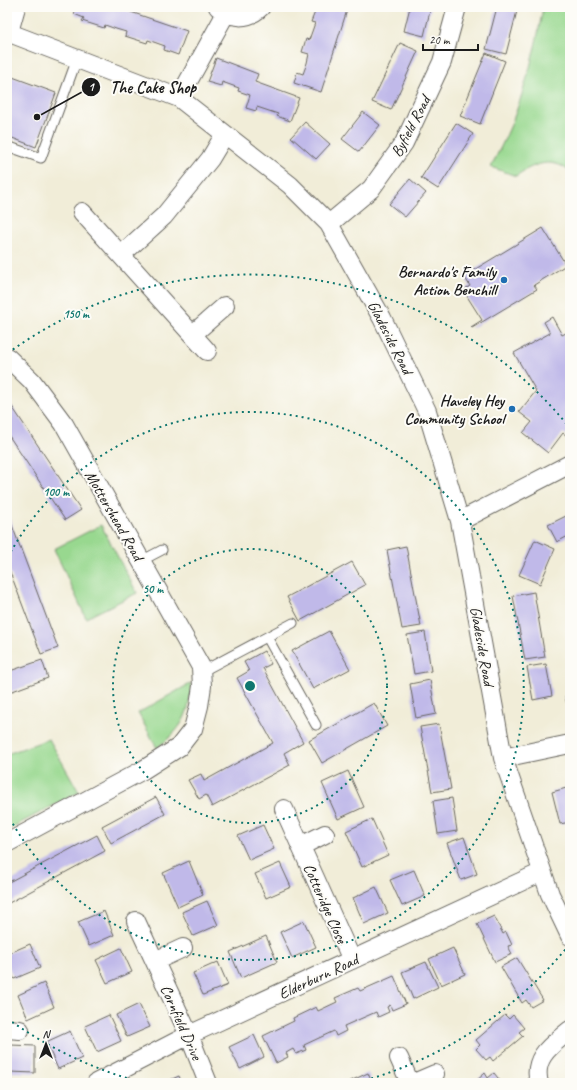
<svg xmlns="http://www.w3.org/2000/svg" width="577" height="1090" viewBox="0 0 577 1090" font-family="Caveat,sans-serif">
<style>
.green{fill:#98d88f;stroke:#5a7a56}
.building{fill:#c0b9e9}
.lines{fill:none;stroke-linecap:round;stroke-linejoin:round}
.lane-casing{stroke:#67655e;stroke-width:11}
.street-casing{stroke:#67655e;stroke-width:20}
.lane{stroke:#fff;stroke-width:9}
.street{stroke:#fff;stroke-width:18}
.ring{fill:none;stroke:#0f766e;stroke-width:2;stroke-dasharray:2 4}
.poi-dot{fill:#1f6fb2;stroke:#fdfcf7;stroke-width:1.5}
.labels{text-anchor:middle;stroke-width:4;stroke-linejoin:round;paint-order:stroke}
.street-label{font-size:16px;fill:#1c1c1c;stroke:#fdfcf7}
.poi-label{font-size:16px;font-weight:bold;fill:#1c1c1c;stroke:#fdfcf7;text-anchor:end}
.centre{fill:#0f766e;stroke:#fdfcf7;stroke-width:2}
.ring-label{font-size:12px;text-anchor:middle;font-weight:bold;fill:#0f766e;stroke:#fdfcf7;stroke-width:4;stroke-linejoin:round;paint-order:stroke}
.leader{fill:none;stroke:#1c1c1c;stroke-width:1.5}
.callout-dot{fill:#1c1c1c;stroke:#fdfcf7;stroke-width:1.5}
.mark-label{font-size:12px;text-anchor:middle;font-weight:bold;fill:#fff}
.callout-label{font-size:17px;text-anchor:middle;font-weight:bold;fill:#1c1c1c;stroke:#fdfcf7;stroke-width:4;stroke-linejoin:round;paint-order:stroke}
</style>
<rect width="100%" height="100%" fill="#fdfcf7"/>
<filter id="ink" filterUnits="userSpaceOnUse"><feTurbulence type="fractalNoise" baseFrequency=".025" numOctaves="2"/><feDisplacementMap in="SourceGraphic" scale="8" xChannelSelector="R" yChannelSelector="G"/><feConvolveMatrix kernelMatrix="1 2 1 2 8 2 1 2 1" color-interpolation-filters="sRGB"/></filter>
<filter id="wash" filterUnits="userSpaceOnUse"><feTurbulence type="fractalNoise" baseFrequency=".012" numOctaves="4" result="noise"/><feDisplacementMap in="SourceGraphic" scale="16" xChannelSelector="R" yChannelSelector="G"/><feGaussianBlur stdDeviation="0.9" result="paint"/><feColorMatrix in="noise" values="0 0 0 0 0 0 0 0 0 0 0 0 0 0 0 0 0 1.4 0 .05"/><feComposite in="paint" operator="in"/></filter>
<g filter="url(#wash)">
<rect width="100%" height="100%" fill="#f1edd8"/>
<path class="green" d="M543 7H570V172C553 156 533 164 516 176L491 167C498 153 505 139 511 125 526 87 536 47 543 7Z
M101 525 137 593 86 618 54 549Z
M191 683C190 715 182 729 157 748L138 713Z
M49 739 79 792 7 830V754Z"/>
<g id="blocks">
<path class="building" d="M76 7H116L187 31 178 55 164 50 165 46 148 40 147 43 125 36 126 32 116 29 105 25 104 28 82 21 84 18 74 14Z
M317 7H348L321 92 294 83 297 72 303 74 307 63 309 54 302 52 306 39 309 40 315 23 311 22Z
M410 7H431L424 36 404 31Z
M497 7H518L506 54 486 49Z
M400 43 418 51 391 110 372 102Z
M486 53 505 61 480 124 460 116Z
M216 58 258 74 255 82 299 98 290 121 277 116 278 114 257 107 256 111 246 108 250 95 238 91 239 88 222 82 221 86 207 82Z
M7 75 56 93 36 147 7 136Z
M363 112 380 125 359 152 342 139Z
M305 122 330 144 316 159 291 137Z
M456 123 473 134 438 189 421 178Z
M410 179 426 193 405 217 389 204Z
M543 228 566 265 534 285 537 289 472 328 471 327 482 320 463 290 470 286 464 276Z
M552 317 562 335 570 331V438L563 433 548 453 523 433 532 422 519 412 536 391 514 353 550 333 544 322Z
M7 399 81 510 65 520 7 433Z
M7 512 58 648 41 654 7 564Z
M570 514V535L557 542 548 525Z
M535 540 555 549 540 584 519 575Z
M406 546 421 626 402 629 387 550Z
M352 562 365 585 300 621 287 597Z
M534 592 545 657 525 660 513 596Z
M329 631 350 669 313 689 292 651Z
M425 632 431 671 414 674 407 635Z
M264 651 271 664 263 668 303 742 284 753 290 765 212 807 206 795 199 799 188 780 201 774 204 781 273 743 237 678 249 671 244 662Z
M42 660 48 678 7 693V672Z
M546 664 552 696 533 700 527 667Z
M430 680 436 714 416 718 410 684Z
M570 695V715H569L565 696Z
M374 703 387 726 322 763 309 740Z
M439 724 451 789 432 792 420 727Z
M348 771 364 807 338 819 322 783Z
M570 787V822L560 824 552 792Z
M156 797 165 814 111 843 102 826Z
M452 798 457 831 438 834 433 801Z
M372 819 388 855 362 867 346 831Z
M263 825 274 849 249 860 238 836Z
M97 835 105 851 7 904V883Z
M464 837 477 874 461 880 447 843Z
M189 861 203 895 178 907 163 873Z
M280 863 291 887 266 898 255 874Z
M414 870 425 896 402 906 390 880Z
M376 887 388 913 364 924 353 898Z
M207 901 218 925 193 936 182 912Z
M104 911 114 935 89 946 78 922Z
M494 916 503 934 506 932 512 945 508 946 512 954 495 962 477 924Z
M304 921 316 947 292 958 280 932Z
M266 936 277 962 241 978 230 952Z
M30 944 40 968 14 979 7 963V954Z
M121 948 132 972 107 983 96 960Z
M453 948 465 974 441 985 429 959Z
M517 958 543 1000 531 1007 526 1000 522 1003 501 967Z
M218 962 228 985 203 995 193 973Z
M426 962 438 987 413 999 402 972Z
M394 976 406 1004 392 1010 390 1005 387 1007 389 1012 378 1017 376 1012 344 1026 346 1031 336 1036 334 1031 304 1045 306 1050 296 1054 293 1049 286 1053 288 1057 276 1063 263 1036 294 1021 293 1018 316 1007 318 1011 337 1002 335 998 358 988 360 991Z
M44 983 54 1007 28 1019 18 995Z
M139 1004 150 1027 127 1037 116 1015Z
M109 1015 121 1041 97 1052 85 1026Z
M505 1015 509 1019 513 1015 524 1028 519 1032 523 1036 493 1061 490 1057 486 1060 476 1049 480 1045 476 1040Z
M70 1031 82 1058 58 1069 46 1042Z
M254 1035 264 1057 240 1069 229 1047Z
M11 1045 35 1046V1073L10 1072Z
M368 1073 372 1083H346Z
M485 1073 488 1078 494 1073 502 1083H474Z
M179 1076 182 1083H163Z"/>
</g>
</g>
<g filter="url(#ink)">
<use href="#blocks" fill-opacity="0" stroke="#67655e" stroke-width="1"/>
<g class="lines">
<g class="lane-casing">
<path id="lane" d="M7 146 41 158 77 59
M141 561 162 550
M267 637 316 725
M201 672 293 623"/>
</g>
<g class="street-casing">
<path id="street" d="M218 7C231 19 248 20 261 7
M7 32 179 98 290 185 329 224 382 318 427 411 460 521 503 758 550 894 570 936
M9 32 16 7
M179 98 226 13
M82 212 207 351
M329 224 371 189 404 143 442 62 457 7
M121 255 164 216 210 159 225 134
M193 334 225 306
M7 357 32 381 64 424 201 667 202 686 199 706 193 729 179 747 143 770 7 843
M460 521 570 464
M503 758 570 744
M284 809 352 960
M301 846 325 834
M136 921 189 1035 208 1083
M155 961 183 948
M7 1029 20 1030
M399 1058 410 1083
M96 1083 189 1035 542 872
M414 1083 435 1074
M539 1083C532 1057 552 1045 570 1030"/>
</g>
<use href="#lane" class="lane"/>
<use href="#street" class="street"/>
</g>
</g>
<g class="ring">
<circle cx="250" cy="686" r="137"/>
<path d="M8 557A274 274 0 1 1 8 815"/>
<path d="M569 945A411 411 0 0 1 356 1083M144 1083A411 411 0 0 1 8 1019M8 353A411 411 0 0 1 569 427"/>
</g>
<g class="poi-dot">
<circle cx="504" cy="280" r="4"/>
<circle cx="512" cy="409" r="4"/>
</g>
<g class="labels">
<g class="street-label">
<text transform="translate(410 126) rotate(-62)" y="6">Byfield Road</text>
<text transform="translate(391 337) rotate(63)" y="6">Gladeside Road</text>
<text transform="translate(115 515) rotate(60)" y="6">Mottershead Road</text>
<text transform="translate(483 646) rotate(80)" y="6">Gladeside Road</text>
<text transform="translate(326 903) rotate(66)" y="6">Cotteridge Close</text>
<text transform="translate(318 976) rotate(-25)" y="6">Elderburn Road</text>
<text transform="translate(182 1022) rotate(66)" y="6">Cornfield Drive</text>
</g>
<g class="poi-label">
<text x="496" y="277">Bernardo's Family<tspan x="496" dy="18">Action Benchill</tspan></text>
<text x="504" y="406">Haveley Hey<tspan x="504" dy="18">Community School</tspan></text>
</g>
</g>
<circle cx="250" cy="686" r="6" class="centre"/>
<g class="ring-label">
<text x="76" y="318">150 m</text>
<text x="56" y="496">100 m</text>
<text x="153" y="593">50 m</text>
</g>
<path class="leader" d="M37 117L91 87"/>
<g class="callout-dot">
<circle cx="37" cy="117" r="4"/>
<circle cx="91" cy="87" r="10"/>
</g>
<g class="mark-label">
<text x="91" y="91">1</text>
</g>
<g class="callout-label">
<text x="153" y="93">The Cake Shop</text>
</g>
<rect width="577" height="1090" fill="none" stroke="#fdfcf7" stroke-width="24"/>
<g transform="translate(46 1044)" stroke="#fdfcf7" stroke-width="3" paint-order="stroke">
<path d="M0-3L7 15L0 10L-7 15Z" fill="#1c1c1c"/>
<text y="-6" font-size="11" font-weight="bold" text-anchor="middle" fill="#1c1c1c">N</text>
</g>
<path d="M423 44v6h55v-6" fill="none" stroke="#1c1c1c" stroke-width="2"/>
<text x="429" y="44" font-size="12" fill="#1c1c1c" stroke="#fdfcf7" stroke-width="3" paint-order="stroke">20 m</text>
</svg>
